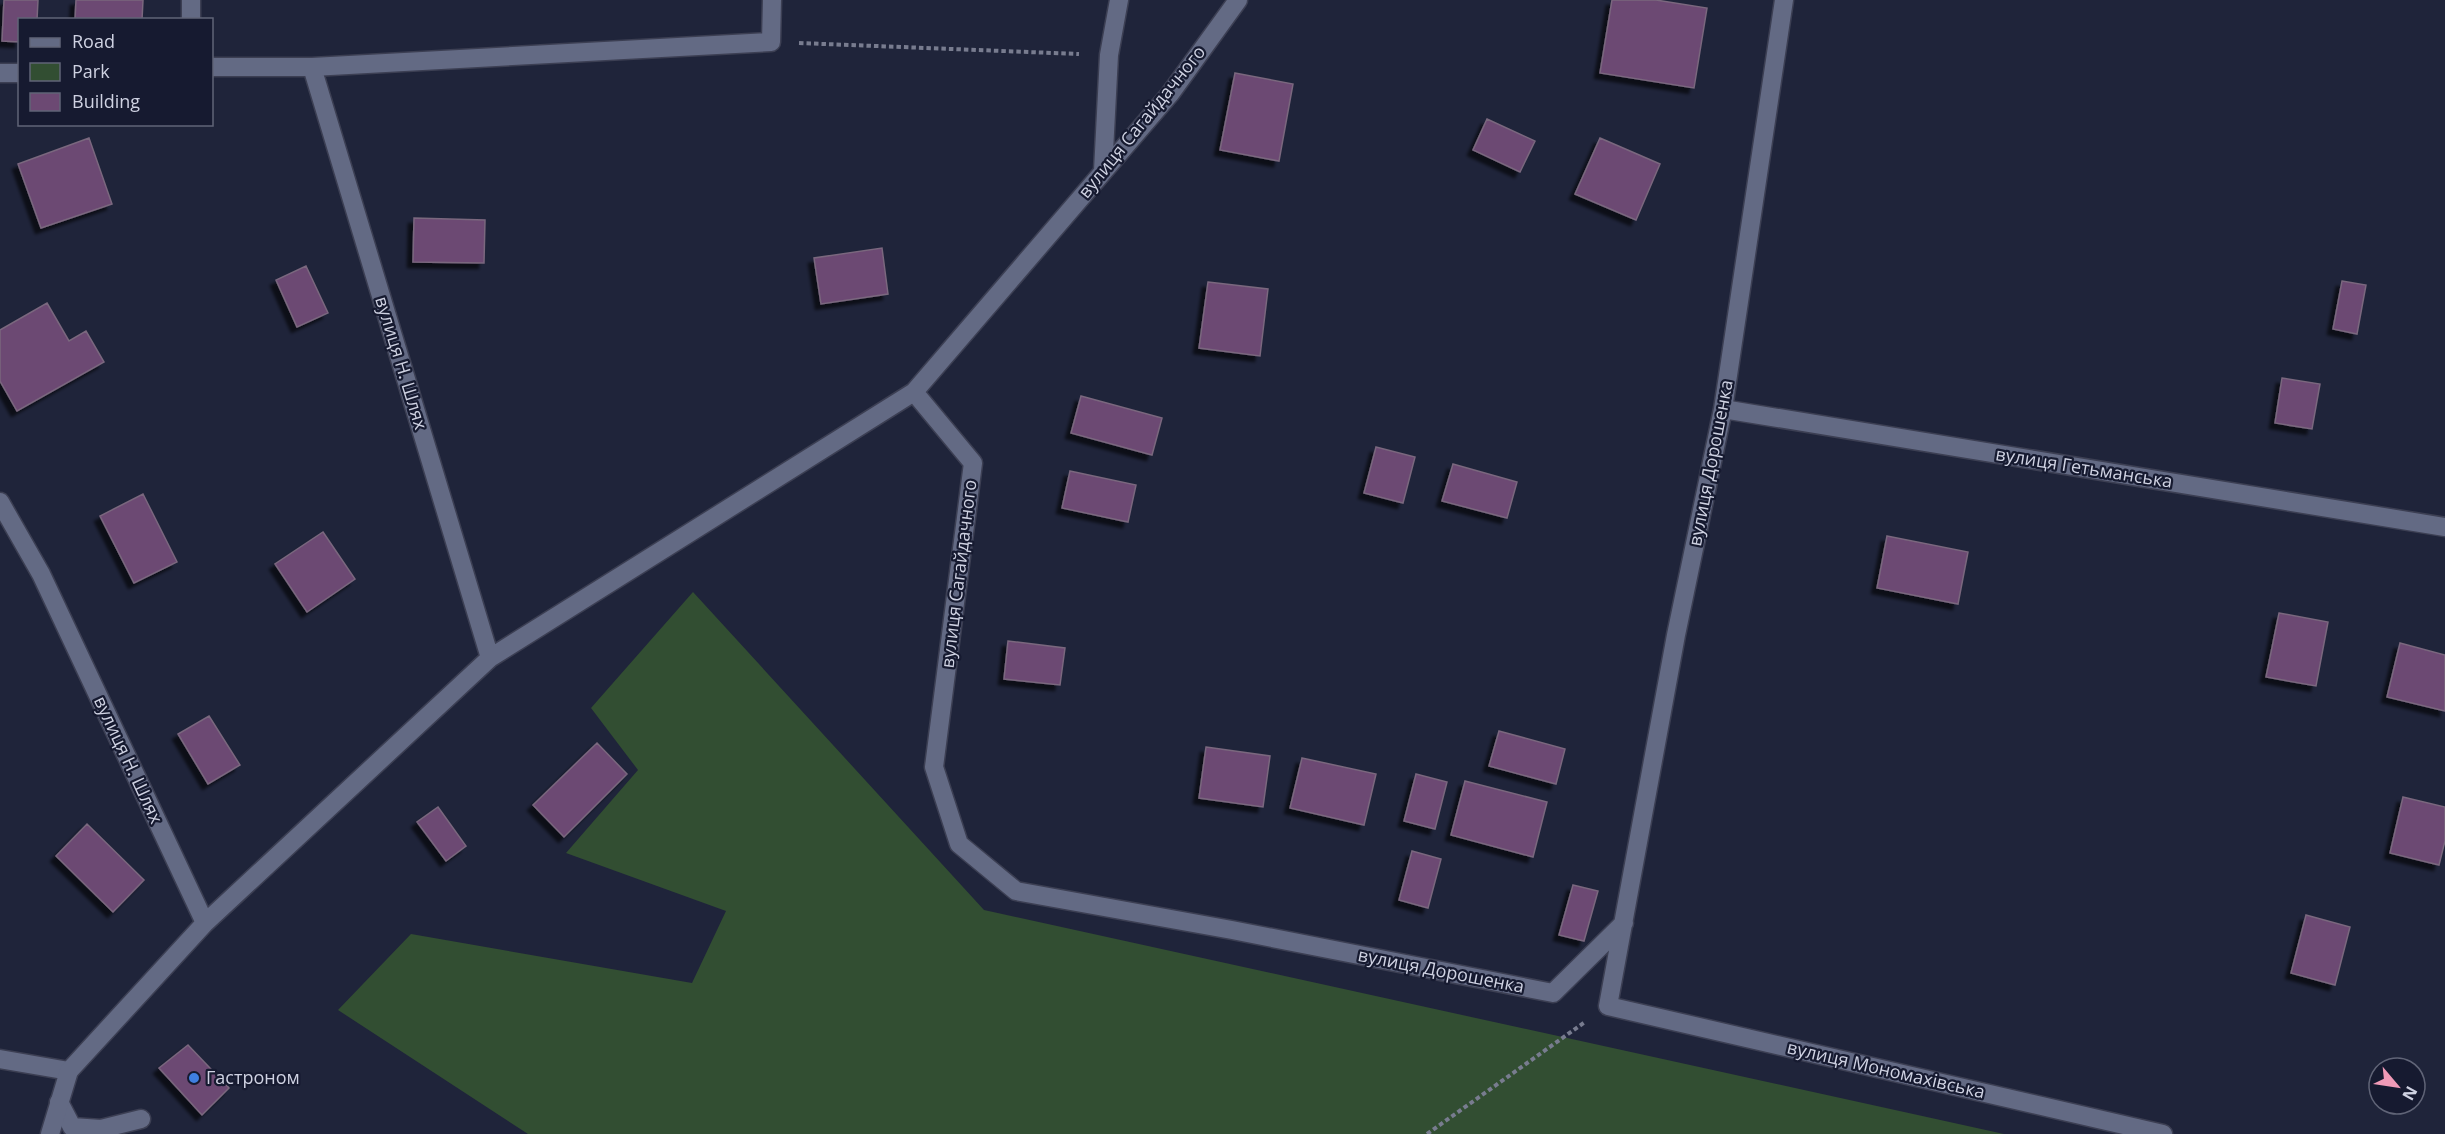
<svg xmlns="http://www.w3.org/2000/svg" width="2445" height="1134" viewBox="0 0 2445 1134" font-family="'Open Sans',sans-serif">
<style>
.green{fill:#324e32}
.building{fill:#6c4973;stroke:#7a677e;stroke-width:1.5;filter:url(#shadow)}
.lines{fill:none;stroke-linecap:round;stroke-linejoin:round}
.service-casing{stroke:#3c3f53;stroke-width:21}
.minor-casing{stroke:#3c3f53;stroke-width:21}
.path{stroke:#787c8f;stroke-width:4;stroke-dasharray:4.5 3;stroke-linecap:butt}
.service{stroke:#636a84;stroke-width:18}
.minor{stroke:#636a84;stroke-width:18}
.shop-dot{fill:#3f7fe0;stroke:#161a30;stroke-width:2}
.labels{text-anchor:middle;stroke-width:4.5;stroke-linejoin:round;paint-order:stroke}
.street-label{font-size:18px;fill:#cfd2e2;stroke:#161a30}
.poi-label{font-size:18px;fill:#cfd2e2;stroke:#161a30;text-anchor:start}
</style>
<defs>
<filter id="shadow"><feDropShadow dx="-5.5" dy="5.5" stdDeviation="1.5" flood-color="#0009"/></filter>
</defs>
<rect width="100%" height="100%" fill="#1f243a"/>
<path class="green" d="M693 592 984 910 2004 1134H528L338 1010 411 934 692 983 726 911 566 853 638 770 591 708Z"/>
<path class="building" d="M4 0H38L37 20H20V42L2 41Z
M76 0H143L142 20H75Z
M1612 0H1656L1707 8 1694 88 1600 73Z
M1235 73 1293 84 1279 161 1220 150Z
M1487 119 1535 141 1520 172 1473 150Z
M89 138 112 204 41 228 18 164Z
M1600 138 1660 164 1636 220 1575 194Z
M414 218 485 220 484 263 413 262Z
M882 248 888 294 821 304 814 258Z
M306 266 328 313 297 327 276 280Z
M2342 281 2366 285 2357 334 2333 329Z
M1208 282 1268 289 1260 356 1199 348Z
M47 303 69 341 86 331 104 362 17 411 0 381V330Z
M2282 378 2320 384 2312 429 2275 423Z
M1081 396 1162 418 1152 455 1071 433Z
M1376 447 1415 457 1403 503 1364 493Z
M1453 464 1517 482 1507 518 1442 501Z
M1070 471 1136 485 1128 522 1062 508Z
M143 494 177 562 134 583 100 516Z
M323 532 355 579 307 612 275 564Z
M1887 536 1968 552 1958 604 1877 588Z
M2279 613 2328 622 2316 686 2266 677Z
M1008 641 1065 648 1060 685 1004 679Z
M2400 643 2445 655V711L2387 697Z
M209 716 240 765 208 784 178 734Z
M1499 731 1565 749 1556 784 1489 766Z
M597 743 627 774 564 837 533 805Z
M1206 747 1270 756 1263 807 1199 798Z
M1302 758 1376 774 1364 825 1290 808Z
M1416 774 1447 782 1435 829 1404 821Z
M1465 781 1547 802 1533 857 1451 835Z
M2403 797 2445 807V841L2439 865 2390 853Z
M438 807 466 846 446 861 417 822Z
M87 824 144 880 113 912 56 856Z
M1412 851 1441 859 1428 908 1399 900Z
M1573 885 1598 891 1584 941 1559 935Z
M2306 915 2350 927 2335 985 2291 973Z
M188 1045 229 1088 202 1115 159 1068Z"/>
<g class="lines">
<g class="service-casing">
<path id="service" d="M0 1059 69 1071
M59 1102 72 1127 101 1129 141 1119"/>
</g>
<g class="minor-casing">
<path id="minor" d="M191 0V20
M1238 0 1170 94 914 392 973 463 934 767 959 844 1016 891 1232 930 1553 993 1624 923
M1784 0 1723 409 1676 635 1608 1006 2163 1134
M212 67H312L771 42 772 0
M312 67 490 658
M0 73H20
M1103 171 1109 55 1119 0
M1723 409 2445 527
M0 502 41 574 205 923
M50 1134 69 1071 205 923 490 658 914 392"/>
</g>
<path class="path" d="M799 43 1079 54
M1427 1134 1585 1022"/>
<use href="#service" class="service"/>
<use href="#minor" class="minor"/>
</g>
<circle class="shop-dot" cx="194" cy="1078" r="6"/>
<g class="labels">
<g class="street-label">
<text transform="translate(1142 122) rotate(-51)" y="6">вулиця Сагайдачного</text>
<text transform="translate(401 363) rotate(73)" y="6">вулиця Н. Шлях</text>
<text transform="translate(1711 463) rotate(-79)" y="6">вулиця Дорошенка</text>
<text transform="translate(2084 468) rotate(9)" y="6">вулиця Гетьманська</text>
<text transform="translate(959 574) rotate(-83)" y="6">вулиця Сагайдачного</text>
<text transform="translate(128 760) rotate(65)" y="6">вулиця Н. Шлях</text>
<text transform="translate(1441 971) rotate(11)" y="6">вулиця Дорошенка</text>
<text transform="translate(1886 1070) rotate(13)" y="6">вулиця Мономахівська</text>
</g>
<g class="poi-label">
<text x="206" y="1084">Гастроном</text>
</g>
</g>
<rect x="18" y="18" width="195" height="108" fill="#161a30" stroke="#606477" stroke-width="1.5"/>
<rect x="30" y="38" width="30" height="9" fill="#636a84" stroke="#606477" stroke-width="1.5"/>
<text x="72" y="48" font-size="18" fill="#cfd2e2">Road</text>
<rect x="30" y="63" width="30" height="18" fill="#324e32" stroke="#606477" stroke-width="1.5"/>
<text x="72" y="78" font-size="18" fill="#cfd2e2">Park</text>
<rect x="30" y="93" width="30" height="18" fill="#6c4973" stroke="#606477" stroke-width="1.5"/>
<text x="72" y="108" font-size="18" fill="#cfd2e2">Building</text>
<g transform="translate(2397 1086) rotate(119)"><circle r="28" fill="#161a30" stroke="#606477" stroke-width="1.5"/>
<path d="M0-4.5L10 22L0 15L-10 22Z" fill="#f09ab7"/>
<text y="-9" font-size="16" font-weight="bold" text-anchor="middle" fill="#cfd2e2">N</text>
</g>
</svg>
